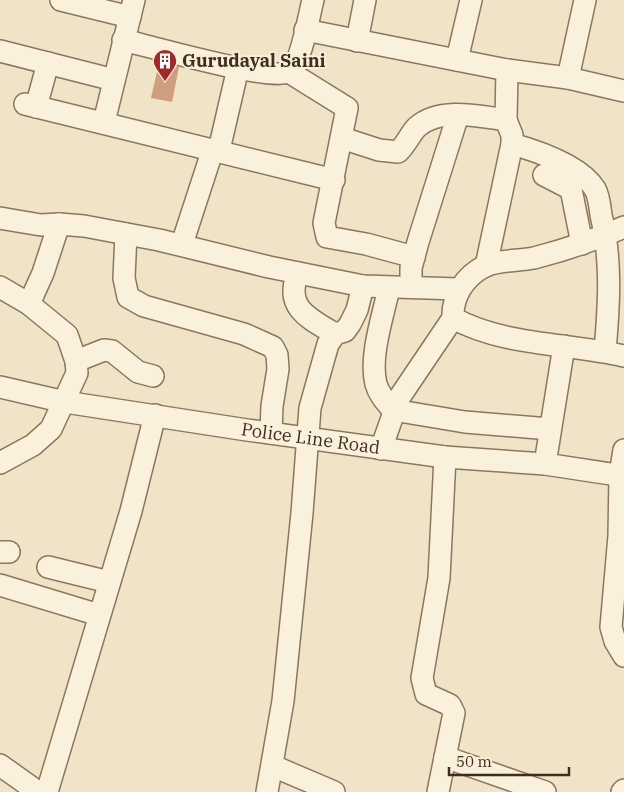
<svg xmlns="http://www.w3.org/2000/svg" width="624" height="792" viewBox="0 0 624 792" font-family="'IBM Plex Serif',serif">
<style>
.building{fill:#cf9f7d}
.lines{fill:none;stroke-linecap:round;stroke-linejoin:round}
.minor-casing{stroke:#8d765c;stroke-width:24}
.minor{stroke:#faf1dc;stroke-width:21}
.labels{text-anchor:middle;stroke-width:4;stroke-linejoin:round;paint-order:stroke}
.poi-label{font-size:18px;font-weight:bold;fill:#3d2e20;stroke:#f7eed8;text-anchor:start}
.street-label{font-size:18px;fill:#3d2e20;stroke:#f7eed8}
</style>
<rect width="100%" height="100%" fill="#f0e4c8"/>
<path class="building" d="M159 63 179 67 172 102 151 98Z"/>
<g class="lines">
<g class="minor-casing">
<g id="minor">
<path d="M61 0 130 17"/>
<path d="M305 30 507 70 568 78 624 91"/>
<path d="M123 40C148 46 271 81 288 72 301 65 309 15 313 0"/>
<path d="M357 41 365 0"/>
<path d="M0 51 114 80"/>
<path d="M457 60 471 0"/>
<path d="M289 72 347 108 324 223 327 237 366 244 414 257"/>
<path d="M568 78 585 0"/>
<path d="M25 104 334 180"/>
<path d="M36 107 48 63"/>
<path d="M104 122 134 0"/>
<path d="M342 138 379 150 398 152C406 145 410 134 417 127 440 107 478 116 506 120"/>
<path d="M512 144C537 151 581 166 595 189 599 196 600 207 601 215 612 260 609 305 605 351"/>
<path d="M219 150 238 68"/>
<path d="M544 175 571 189 582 244"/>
<path d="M0 218 41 225 59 224 84 226 159 240 269 267 363 286 459 289"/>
<path d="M624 227C595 240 565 250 534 258 518 261 499 260 485 266 465 276 452 296 453 318 504 346 568 343 624 356"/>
<path d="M126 234 124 278 128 297 144 306 244 334 273 347 277 355 278 369 272 406 271 433"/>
<path d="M182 244 213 149"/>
<path d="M486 266 512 144V135L506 120 507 70"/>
<path d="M298 273C284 307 308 318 335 334"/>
<path d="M0 287 29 304 67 335 76 361 77 373 51 429 33 445 0 463"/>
<path d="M411 287V268L418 242 458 115"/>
<path d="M389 288C383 316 369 357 376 384 379 395 386 402 393 410L465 422 550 429"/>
<path d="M29 304 43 273 59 224"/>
<path d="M76 361 104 350 112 351 138 372 153 376"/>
<path id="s1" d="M0 387 65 402 247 430 445 457 545 464 624 476"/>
<path d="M381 449 399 398 453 318"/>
<path d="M624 450 620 475 619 536 611 627 615 641 624 656"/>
<path d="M545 464 564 346"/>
<path d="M0 552H9"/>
<path d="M48 567 109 582"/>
<path d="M0 585 99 615"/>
<path d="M445 757 545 792"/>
<path d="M0 765 38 792"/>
<path d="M273 766 334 792"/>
<path d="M47 792 131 511 155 415"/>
<path d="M267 792 283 701 302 513 310 408 328 344 335 334 345 331 350 324 357 310 363 286"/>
<path d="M438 792 454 713 450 705 426 694 422 678 439 578 445 457"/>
<path d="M622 792 624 790"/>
</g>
</g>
<use href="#minor" class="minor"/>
</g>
<defs>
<g id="building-pin" transform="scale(1.25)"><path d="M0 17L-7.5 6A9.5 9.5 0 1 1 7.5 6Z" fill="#9e2a2b" stroke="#f7eed8"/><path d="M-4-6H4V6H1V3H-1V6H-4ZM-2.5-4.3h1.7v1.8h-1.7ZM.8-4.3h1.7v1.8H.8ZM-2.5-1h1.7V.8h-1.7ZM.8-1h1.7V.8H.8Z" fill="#fff"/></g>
</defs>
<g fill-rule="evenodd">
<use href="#building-pin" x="165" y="61"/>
</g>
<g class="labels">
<g class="poi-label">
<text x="182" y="67">Gurudayal Saini</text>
</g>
<g class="street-label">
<text dy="6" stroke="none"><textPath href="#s1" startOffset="315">Police Line Road</textPath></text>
</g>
</g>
<path d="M449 767v8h120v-8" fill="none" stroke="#3d2e20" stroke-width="2.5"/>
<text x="456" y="767" font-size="15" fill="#3d2e20" stroke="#f7eed8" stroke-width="4" paint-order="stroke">50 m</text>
</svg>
